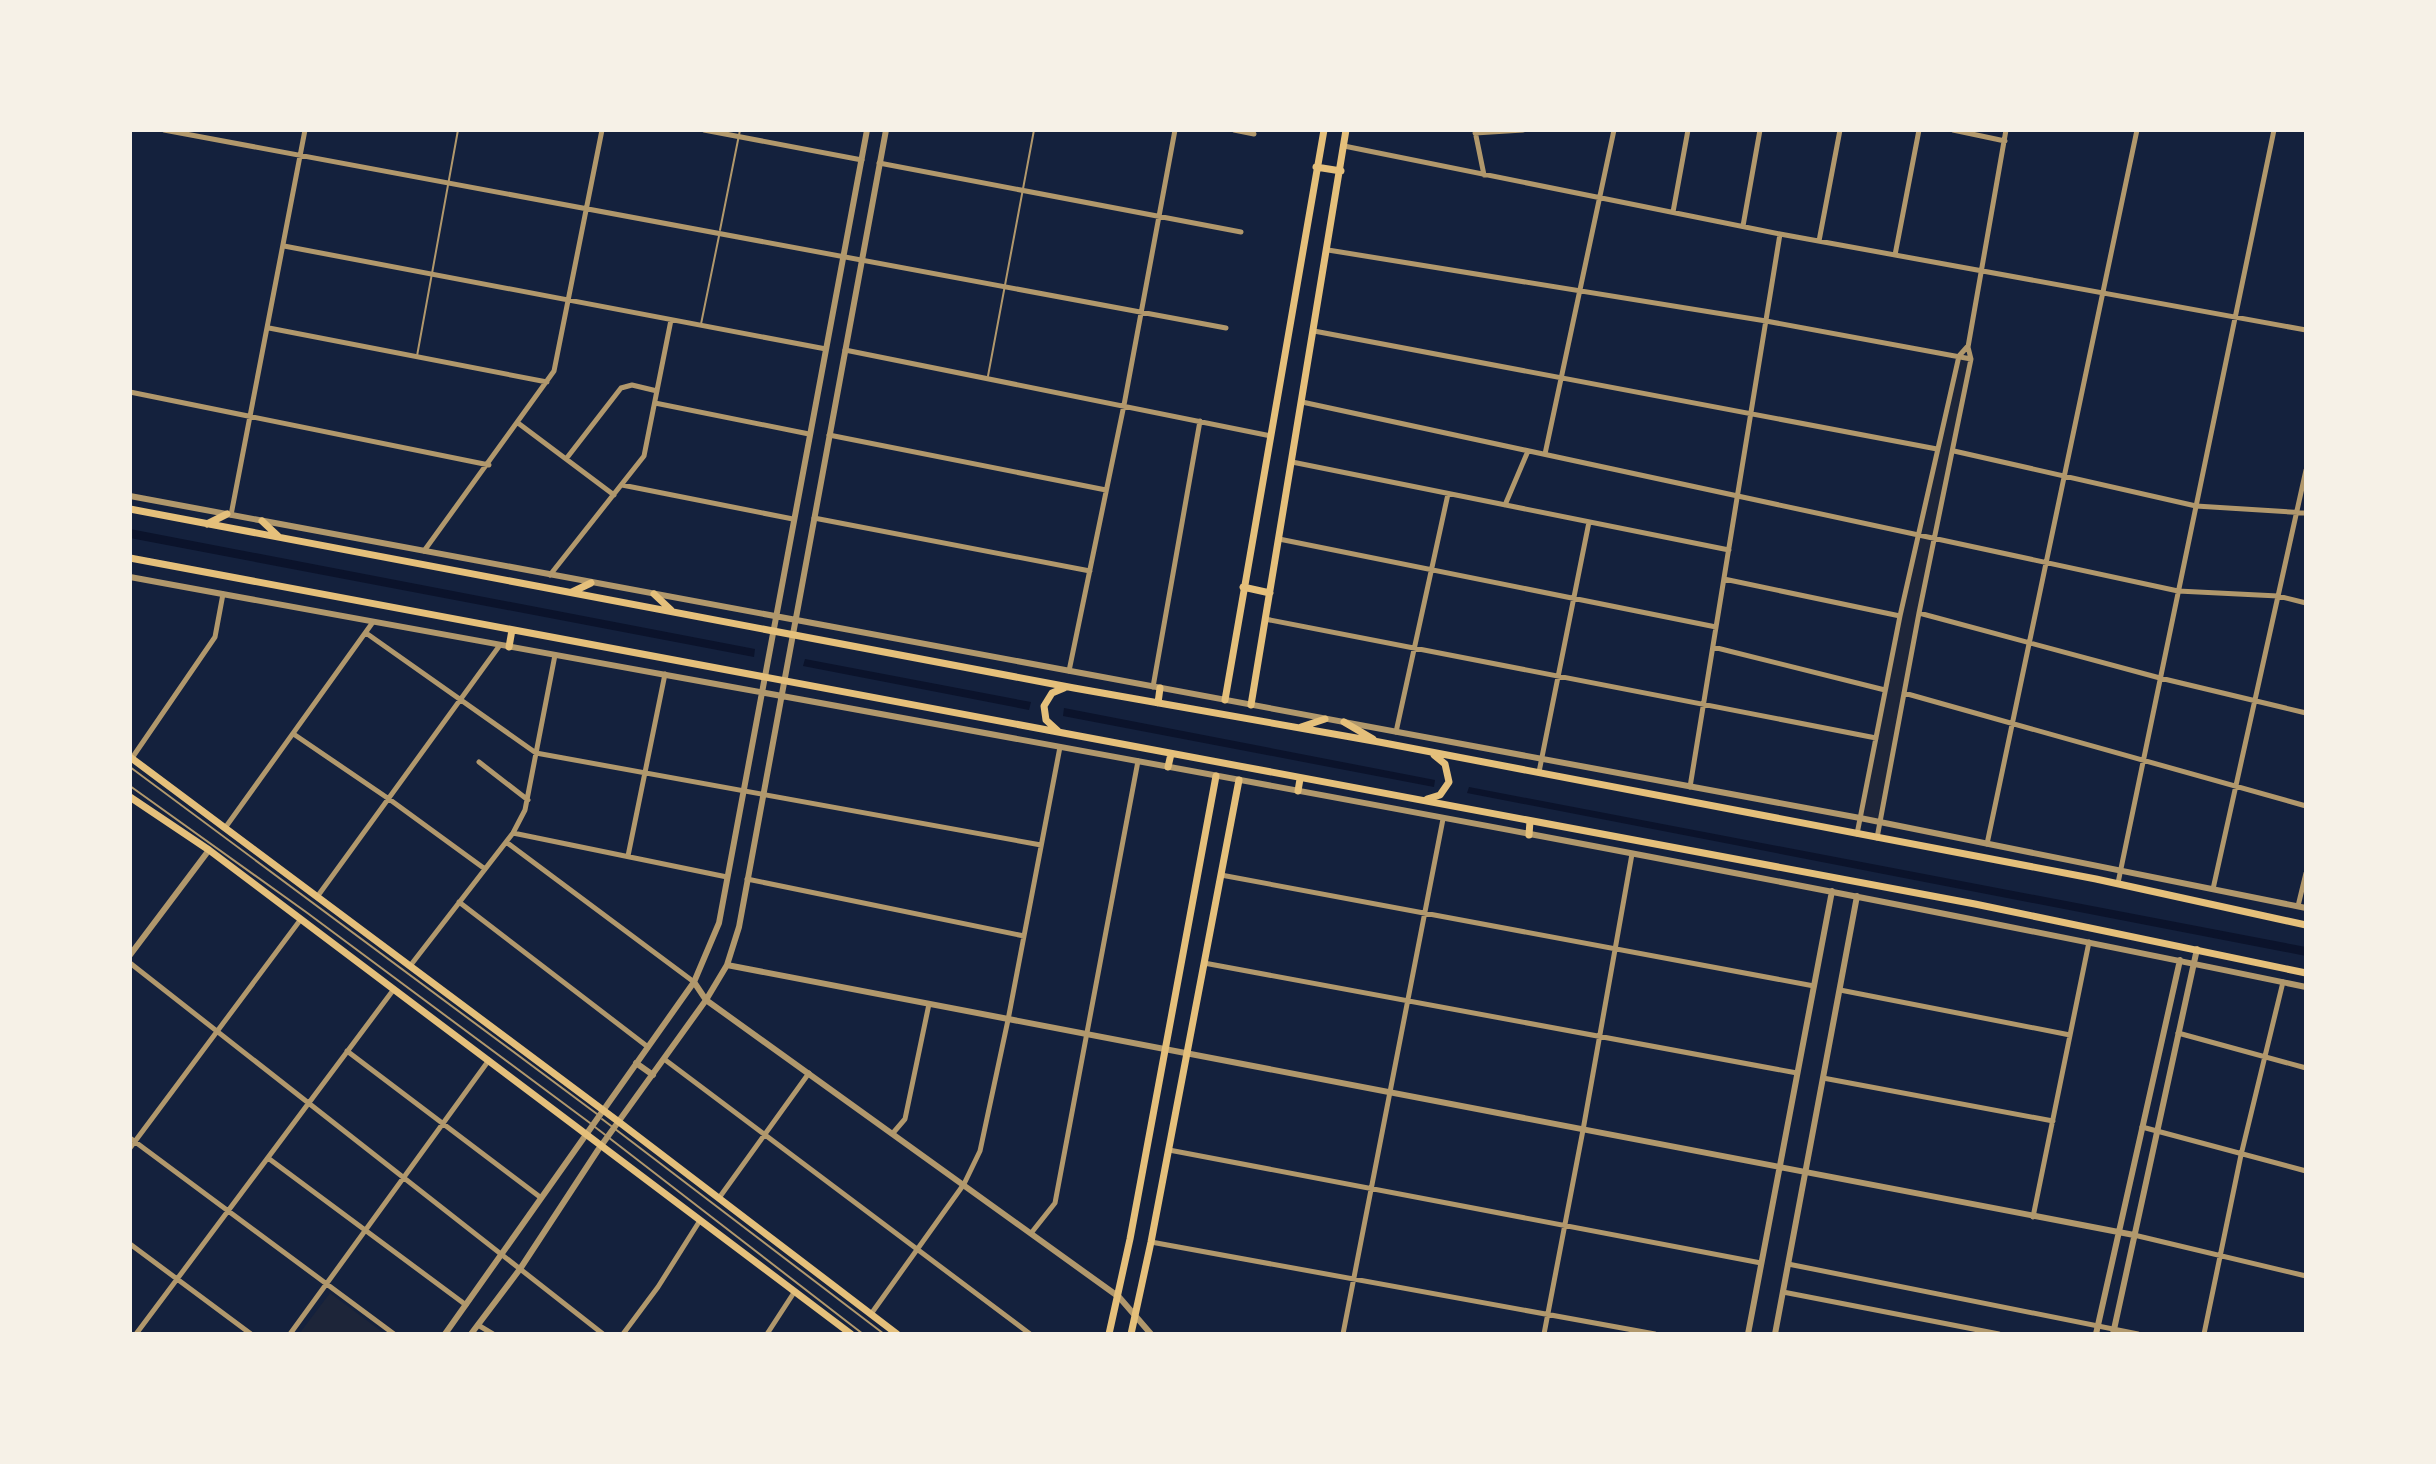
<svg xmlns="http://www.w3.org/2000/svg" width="2436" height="1464" viewBox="0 0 2436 1464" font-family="'Asap Condensed',sans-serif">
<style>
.green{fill:#1d2539}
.water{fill:#0b132b}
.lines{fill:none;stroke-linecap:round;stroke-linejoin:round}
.service{stroke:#b1986c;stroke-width:2}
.minor{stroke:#b1986c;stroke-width:5}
.tertiary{stroke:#b1986c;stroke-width:6}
.secondary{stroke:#e5c07b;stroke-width:7}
.primary{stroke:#e5c07b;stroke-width:7}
</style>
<rect width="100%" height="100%" fill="#14213d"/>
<path class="green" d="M1959 356 1971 359 1880 823 1860 818 1900 616Z
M330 1293 385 1334H299Z"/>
<path class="water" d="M130 529 755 649 754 657 130 538Z
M805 659 1031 702 1029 710 803 666Z
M1064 708 1435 780 1434 787 1063 716Z
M1469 787 2306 947V956L1467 793Z"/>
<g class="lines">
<path class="service" d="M720 230 740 130
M701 324 719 236
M417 356 458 130
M988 376 1034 130
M130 767 597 1114
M130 786 306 912 590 1123
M602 1119 884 1334
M595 1127 863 1334"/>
<path class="minor" d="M164 130 1226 328
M704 130 862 160
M1234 130 1254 134
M1953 130 2005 141
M1475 131 1484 175
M1475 133 1523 130
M1344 146 1780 234 2306 330
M879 163 1241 232
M1673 212 1688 130
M1743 226 1760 130
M1819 241 1840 130
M284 246 826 349
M1328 250 1766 321 1971 359
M1895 255 1919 130
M269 328 547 382
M1314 331 1937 449
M845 350 1271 436
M130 392 489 465
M1302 402 2178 591 2278 596 2306 603
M655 403 809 434
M518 423 614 495
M829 435 1106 490
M1954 451 2196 506 2306 513
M1545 454 1614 130
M566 459 621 388 632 385 657 391
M1292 462 1729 550
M622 485 793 519
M1505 505 1528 451
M231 515 305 130
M814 518 1090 571
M1279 539 1716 627
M424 551 554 371 602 130
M550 575 644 456 671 320
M1724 579 1900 616
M1919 613 2160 678 2306 713
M1265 619 1876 738
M366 633 536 753 1041 845
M1713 647 1885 690
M1069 671 1124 405 1175 130
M1153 687 1200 421
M1904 693 2306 806
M1396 732 1448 494
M295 735 389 799 485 869
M132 758 215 637 223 594
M479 762 528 800
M1539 772 1589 522
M1690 787 1780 234
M225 828 373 622
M513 833 727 877
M1857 834 1900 616 1959 356 1967 347
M1877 838 1919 613 1971 359 1968 347 2006 130
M506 842 694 982
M1987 844 2137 130
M628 856 665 674
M1221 875 1814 986
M747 879 1024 936
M2118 883 2274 130
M2213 889 2306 470
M317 897 500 645
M459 902 648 1047
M2298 906 2306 873
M130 963 603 1334
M1204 963 1797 1073
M410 966 513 833 525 810 555 655
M1840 990 2070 1035
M2178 1033 2306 1068
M347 1051 540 1197
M664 1059 1030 1334
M1823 1078 2053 1121
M2142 1127 2306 1171
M893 1133 905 1119 929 1004
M130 1138 394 1334
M130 1148 301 919
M1169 1150 1761 1263
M268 1158 466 1305
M719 1198 809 1073
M2033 1217 2089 942
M1032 1232 1055 1203 1138 761
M2134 1235 2306 1276
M1151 1242 1655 1334
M130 1244 251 1334
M1788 1264 2138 1334
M1783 1292 1999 1334
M871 1314 964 1184 980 1151 1008 1020 1060 747
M478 1325 493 1334
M136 1334 394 989
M290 1334 489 1060
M623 1334 658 1287 699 1222
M767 1334 795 1291
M1343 1334 1443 819
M1544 1334 1583 1130 1632 854
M2204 1334 2241 1155 2283 982"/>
<path class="tertiary" d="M130 496 1860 818 2306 908
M130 577C856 711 1583 837 2306 987
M130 955 209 850
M727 965 2134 1235
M694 982 706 1000 1119 1297 1151 1334
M636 1063 653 1075
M445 1334 694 982 719 923 867 130
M471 1334 520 1269 598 1150 706 1000 727 965 739 927 886 130
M1748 1334 1832 891
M1775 1334 1857 896
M2096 1334 2180 960
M2113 1334 2197 949"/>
<path class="secondary" d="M1316 167 1341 171
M1243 587 1270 593
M1225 700 1324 130
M1251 705 1346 130
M1109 1334 1130 1239 1216 776
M1131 1334 1151 1242 1239 780"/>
<path class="primary" d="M130 509 1074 688 1379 742 2096 879 2306 925
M262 521 278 536
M207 524 227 514
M130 558 1975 904 2306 973
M572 592 591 583
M654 594 671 610
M509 647 512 630
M1158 703 1160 688
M1344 722 1373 739
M1301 727 1325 719
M1058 731 1046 720 1044 706 1052 693 1064 688
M130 757 619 1122 897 1334
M1168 767 1171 754
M1298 791 1300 779
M130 797 209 850 851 1334
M1427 799 1440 795 1449 782 1445 764 1434 755
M1529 835 1530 821"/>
</g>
<rect width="2436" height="1464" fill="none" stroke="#f6f1e7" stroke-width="264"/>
</svg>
